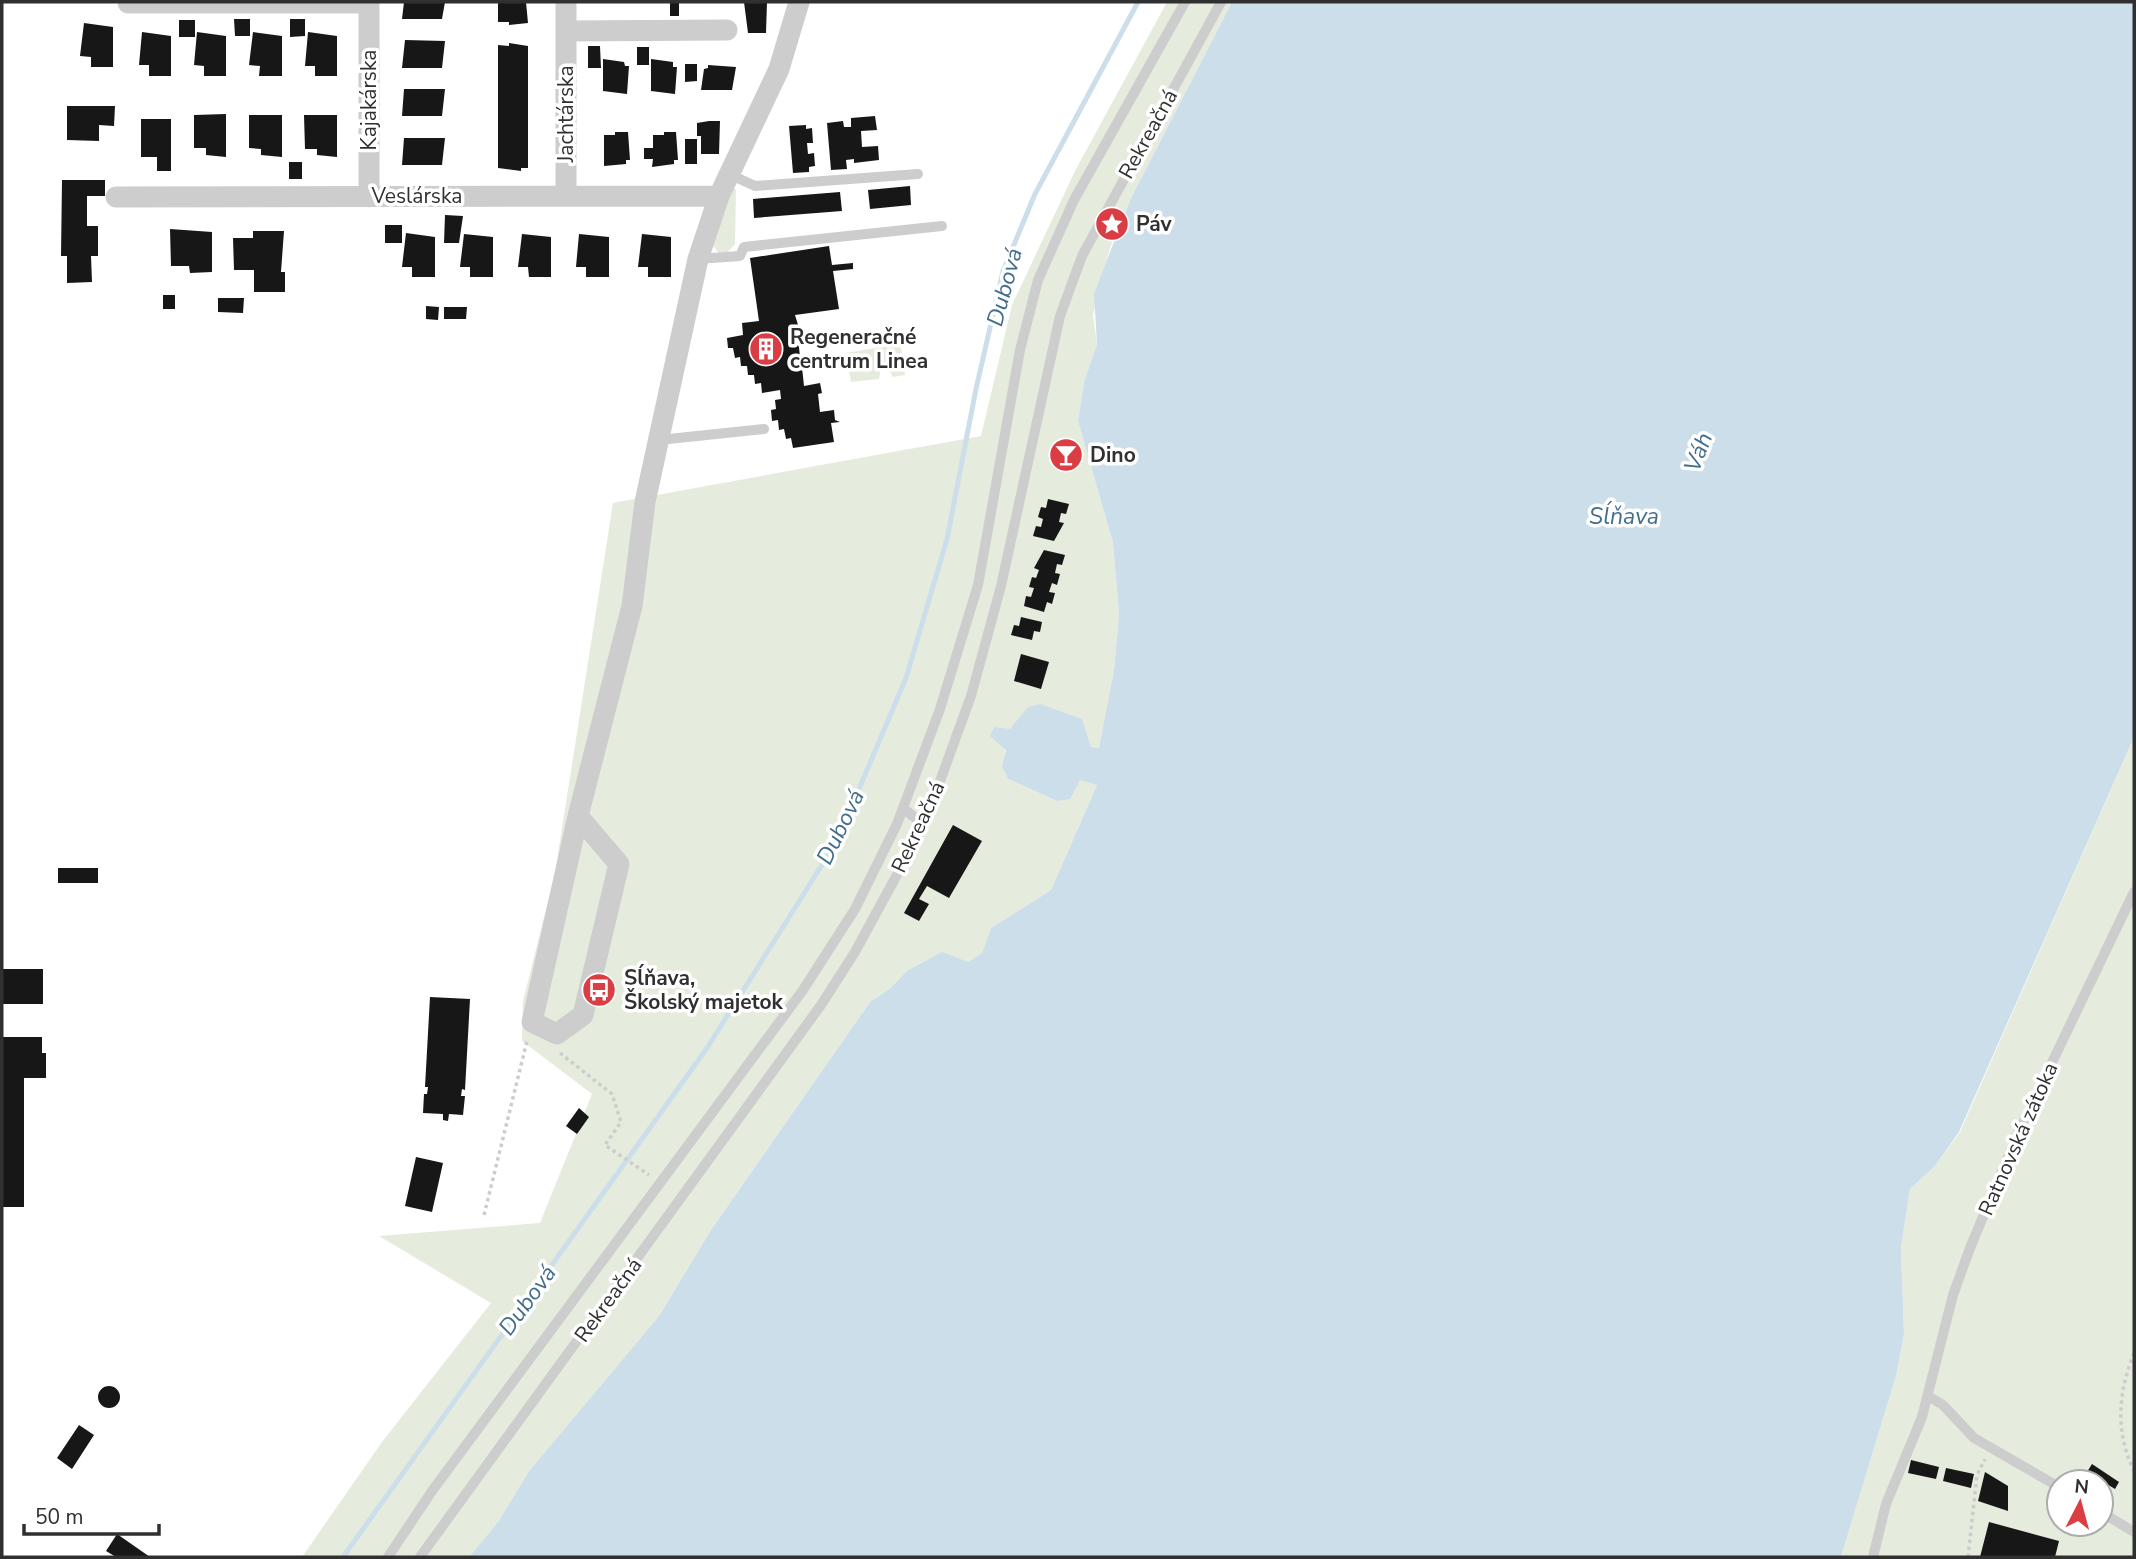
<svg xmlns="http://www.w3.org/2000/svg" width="2136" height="1559" viewBox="0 0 2136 1559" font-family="'Nunito Sans',sans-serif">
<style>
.green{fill:#e5ecde;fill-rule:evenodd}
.water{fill:#ccdeea}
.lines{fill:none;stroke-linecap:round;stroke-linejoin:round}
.stream{stroke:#ccdeea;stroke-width:5}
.building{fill:#171717}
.path{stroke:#cdcdcd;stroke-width:3.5;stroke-dasharray:3.5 3.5;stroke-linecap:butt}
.lane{stroke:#cdcdcd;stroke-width:10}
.street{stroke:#cdcdcd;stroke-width:21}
.labels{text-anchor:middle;stroke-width:7;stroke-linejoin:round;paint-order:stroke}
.street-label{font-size:21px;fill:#303030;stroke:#fff}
.poi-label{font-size:21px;font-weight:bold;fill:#303030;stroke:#fff;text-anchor:start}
.water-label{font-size:23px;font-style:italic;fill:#426e8d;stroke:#fff}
</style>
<rect width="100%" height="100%" fill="#fff"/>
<path class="green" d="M1167 2H1232L1130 200 1110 248 1093 315 1097 344 1084 382 1078 421 1113 543 1119 615 1114 670 1099 749 1091 747 1028 707C1012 728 997 753 1008 779L1057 801 1079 779 1097 785 1051 890 991 928 982 953 968 962 907 971 892 988 870 1002 711 1230 659 1316 529 1471 498 1522 469 1557H302L382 1442 491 1303 379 1236 540 1223 592 1094 522 1041 523 1001 555 873 613 503 981 436 1012 305 1075 171Z
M736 189 735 244 727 253H719L708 240 728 190Z
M884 337 886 345 901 346 905 375 893 377 886 364 881 367 879 379 851 382 846 353 875 348 878 339Z
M2134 737V1557H1841L1896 1376 1904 1334 1901 1248 1910 1189 1935 1166 1960 1132ZM2059 1482H2101V1524H2059Z"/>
<path class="water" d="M1232 2H2134V737L1959 1132 1935 1166 1910 1189 1901 1248 1904 1334 1896 1376 1841 1557H469L498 1522 529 1471 659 1316 711 1230 870 1002 891 988 907 971 942 952 968 962 982 953 991 928 1051 890 1097 785 1080 780 1070 799 1057 801 1008 779 1002 766 1006 750 990 736 994 727 1010 729 1028 707 1040 704 1082 719 1091 747 1099 748 1114 670 1119 615 1113 543 1078 421 1084 382 1097 344 1094 294 1130 200Z"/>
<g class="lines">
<path class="stream" d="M343 1557 707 1048 837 841 906 678 947 539 976 389 1003 271 1035 194 1138 2"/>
</g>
<path class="building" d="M404 2H445L442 19H402Z
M498 2H526L528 23 509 25V22H498Z
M670 2H679V16H670Z
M744 2H767L766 33H748Z
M234 19H250V36H235Z
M290 19H305V36L290 37Z
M179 20H195V37H179Z
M84 23 113 27V67H91V57L80 56Z
M142 32 171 36V76H149V65H139Z
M197 32 226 36V76H204V66L194 65Z
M253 32 282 36V76H259L260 66 249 65Z
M308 32 337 36V76H315V66H305Z
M405 40 445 41 442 68H402Z
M509 43 528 46V168H521V171L498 168V45L509 46Z
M588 46H600L601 68H588Z
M637 47H649V65H637Z
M603 59 624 62 625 66H629L627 94 603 91Z
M651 59 673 62V67H677L675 94 651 91Z
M685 64H697V81L685 82Z
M708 65 736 67 732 90H701L704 69 708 68Z
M404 89H445L442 116H402Z
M67 106H115L114 126 99 125V141L67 140Z
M226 114V157L206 155V148H194V115Z
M249 115H282V157L261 155V149L249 148Z
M304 115H337V157L317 155V149H305Z
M875 116 877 130 861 131 862 147 878 146 879 160 854 163V159L846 160 847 169 831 170 827 123 843 121 844 127H851V118Z
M141 119H171V171H157V157H141Z
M709 121H720L719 154H701V136H697V123Z
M806 125V129L812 128 813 143H807L808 154 814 153 815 166 809 167V172L793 173 789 126Z
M615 132H628L630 160H626V164L604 166V135H615Z
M664 132H676L678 160H674V164L652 167 653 159H644V148H653V135H664Z
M404 138H445L442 165H402Z
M685 139H697V164H685Z
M289 162H302V179H289Z
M62 180H105V196H87V226H98V256H91L92 282 67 283V256H61Z
M910 186 911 205 870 209 868 190Z
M840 192 842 211 754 218 753 199Z
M445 215 463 216 459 243H444Z
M385 225H402V243H385Z
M170 229 212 232V272L190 273 189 266H171Z
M253 231H284L281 272H285V292H254V270H234L233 238H253Z
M406 233 435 237V277H412V267H402Z
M464 234 493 237V277H470V267H460Z
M522 234 551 237V277H529L528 267H518Z
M579 234 609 237V277H586V267H576Z
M642 234 671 237V277H648V267H638Z
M829 246 832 265 853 263V269L833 271 839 309 795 315 802 338H798L800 357 804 356 806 367H802L804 386 820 383 822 393 818 394 820 412 834 410 835 420 840 422 831 423 834 442 793 448 791 438 786 439 784 429 779 430 778 420 772 421 771 410 776 409 775 400 781 399 780 390 762 393 761 383 755 384 754 375H748L747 366H741L740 357 735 358 733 348H728L727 338 743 335 742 323 759 321 750 258Z
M163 295H175V309H163Z
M218 298H244L243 313 218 312Z
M426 306 439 307 438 320 426 319Z
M444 307H467L466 319H444Z
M1048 499 1069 504 1066 514 1061 513 1059 522 1064 523 1054 541 1033 536 1036 526 1041 527 1043 519 1038 517 1041 507 1046 508Z
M1044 550 1065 555 1062 565 1057 564 1055 573 1060 574 1057 585 1052 583 1049 592 1055 593 1052 604 1047 602 1044 612 1024 606 1026 596 1031 597 1034 588 1029 587 1032 577 1036 578 1039 570 1034 568Z
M1021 617 1042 622 1040 632 1034 631 1032 640 1011 635 1014 625 1019 626Z
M1021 654 1049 662 1041 689 1014 681Z
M953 825 982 841 949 898 927 886 919 899 929 904 919 921 904 913Z
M58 868H98V883H58Z
M2 969H43V1004H2Z
M430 997 470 999 465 1090 462 1089 461 1096H465L463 1115 449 1114 448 1121 443 1120V1114L423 1113 424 1094H427L428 1087H425Z
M2 1037H42V1053H46V1078H24V1207H2Z
M579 1108 589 1117 577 1134 566 1126Z
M416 1157 443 1163 432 1212 405 1206Z
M98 1397a11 11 0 1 1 22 0a11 11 0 1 1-22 0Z
M79 1425 94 1435 72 1469 57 1458Z
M1911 1460 1939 1467 1936 1479 1908 1473Z
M2092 1464 2119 1482 2115 1489 2087 1472Z
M1946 1468 1974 1474 1971 1488 1943 1481Z
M1985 1472 2008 1486V1511L1978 1501Z
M1989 1522 2059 1541 2055 1557H1980Z
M117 1534 150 1557H116L106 1551Z"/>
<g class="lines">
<path class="path" d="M560 1053 612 1094 621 1122 605 1145 649 1175
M484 1215 527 1041
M2134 1353C2118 1393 2115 1432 2134 1471
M1968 1557 1977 1475 1985 1459"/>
<path class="lane" d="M729 174 755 186 918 174
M698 259 740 256 744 247 942 226
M659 440 764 429
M903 808 924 825
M1928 1396 1943 1405 1974 1438 2059 1487
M2101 1512 2134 1532
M388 1557 432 1491 803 990 855 909 897 824 940 709 978 585 1020 350 1038 280 1074 200 1185 2
M420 1557 821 1005 855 952 924 825 971 696 1001 586 1060 316 1082 256 1221 2
M1873 1557 1886 1504 1922 1417 1953 1295 1970 1248 2018 1133 2134 892"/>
<path class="street" d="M369 2V197
M566 2V196
M128 3H369
M566 31 727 30
M116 197 719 196
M578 816 619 864 583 1015 557 1034 532 1022 578 816 632 606 645 502 698 259 719 196 779 69 799 2"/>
</g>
<defs>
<g id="sight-disc" transform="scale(1.75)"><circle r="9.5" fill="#db3d45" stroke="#fff"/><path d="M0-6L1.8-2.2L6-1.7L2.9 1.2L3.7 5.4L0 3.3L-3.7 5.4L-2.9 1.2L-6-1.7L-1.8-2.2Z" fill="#fff"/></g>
<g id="building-disc" transform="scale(1.75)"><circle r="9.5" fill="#db3d45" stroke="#fff"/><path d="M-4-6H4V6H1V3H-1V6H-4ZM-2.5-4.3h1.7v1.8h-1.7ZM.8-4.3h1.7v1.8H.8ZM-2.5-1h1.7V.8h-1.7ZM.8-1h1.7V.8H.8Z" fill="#fff"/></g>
<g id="bar-disc" transform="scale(1.75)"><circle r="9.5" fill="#db3d45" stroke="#fff"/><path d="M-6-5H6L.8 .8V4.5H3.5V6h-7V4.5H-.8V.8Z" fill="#fff"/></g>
<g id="bus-disc" transform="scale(1.75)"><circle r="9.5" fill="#db3d45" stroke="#fff"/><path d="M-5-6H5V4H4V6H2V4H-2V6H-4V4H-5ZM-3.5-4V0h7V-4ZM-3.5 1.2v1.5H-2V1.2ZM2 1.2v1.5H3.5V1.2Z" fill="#fff"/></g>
</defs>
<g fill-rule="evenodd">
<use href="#sight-disc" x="1112" y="224"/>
<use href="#building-disc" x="766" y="349"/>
<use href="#bar-disc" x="1066" y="455"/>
<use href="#bus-disc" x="599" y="990"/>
</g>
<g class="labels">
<g class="street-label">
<text transform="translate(369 100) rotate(-90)" y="7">Kajakárska</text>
<text transform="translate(566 114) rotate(-90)" y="7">Jachtárska</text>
<text transform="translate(1148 134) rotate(-61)" y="7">Rekreačná</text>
<text x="417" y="203">Veslárska</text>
<text transform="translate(918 827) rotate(-65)" y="7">Rekreačná</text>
<text transform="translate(2018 1139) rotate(-66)" y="7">Ratnovská zátoka</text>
<text transform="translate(608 1300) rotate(-54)" y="7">Rekreačná</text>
</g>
<g class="poi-label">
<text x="1136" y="231">Páv</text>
<text x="790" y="344">Regeneračné<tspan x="790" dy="24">centrum Linea</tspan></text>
<text x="1090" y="462">Dino</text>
<text x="624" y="985">Sĺňava,<tspan x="624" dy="24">Školský majetok</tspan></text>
</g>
<g class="water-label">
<text transform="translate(1004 287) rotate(-75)" y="8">Dubová</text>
<text transform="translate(1698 452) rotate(-69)" y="8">Váh</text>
<text x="1624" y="524">Sĺňava</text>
<text transform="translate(840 827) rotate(-64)" y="8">Dubová</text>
<text transform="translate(527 1300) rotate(-54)" y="8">Dubová</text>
</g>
</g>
<rect width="2136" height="1559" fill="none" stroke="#303030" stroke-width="7"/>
<g transform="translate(2080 1503) rotate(6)"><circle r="33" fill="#ffffff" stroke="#acacac" stroke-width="2"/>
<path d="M0-5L12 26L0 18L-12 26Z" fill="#db3d45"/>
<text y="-10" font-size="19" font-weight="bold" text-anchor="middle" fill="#303030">N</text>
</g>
<path d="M24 1524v10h135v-10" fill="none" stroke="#303030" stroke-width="3.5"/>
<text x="35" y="1524" font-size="21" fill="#303030" stroke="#ffffff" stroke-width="5" paint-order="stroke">50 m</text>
</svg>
